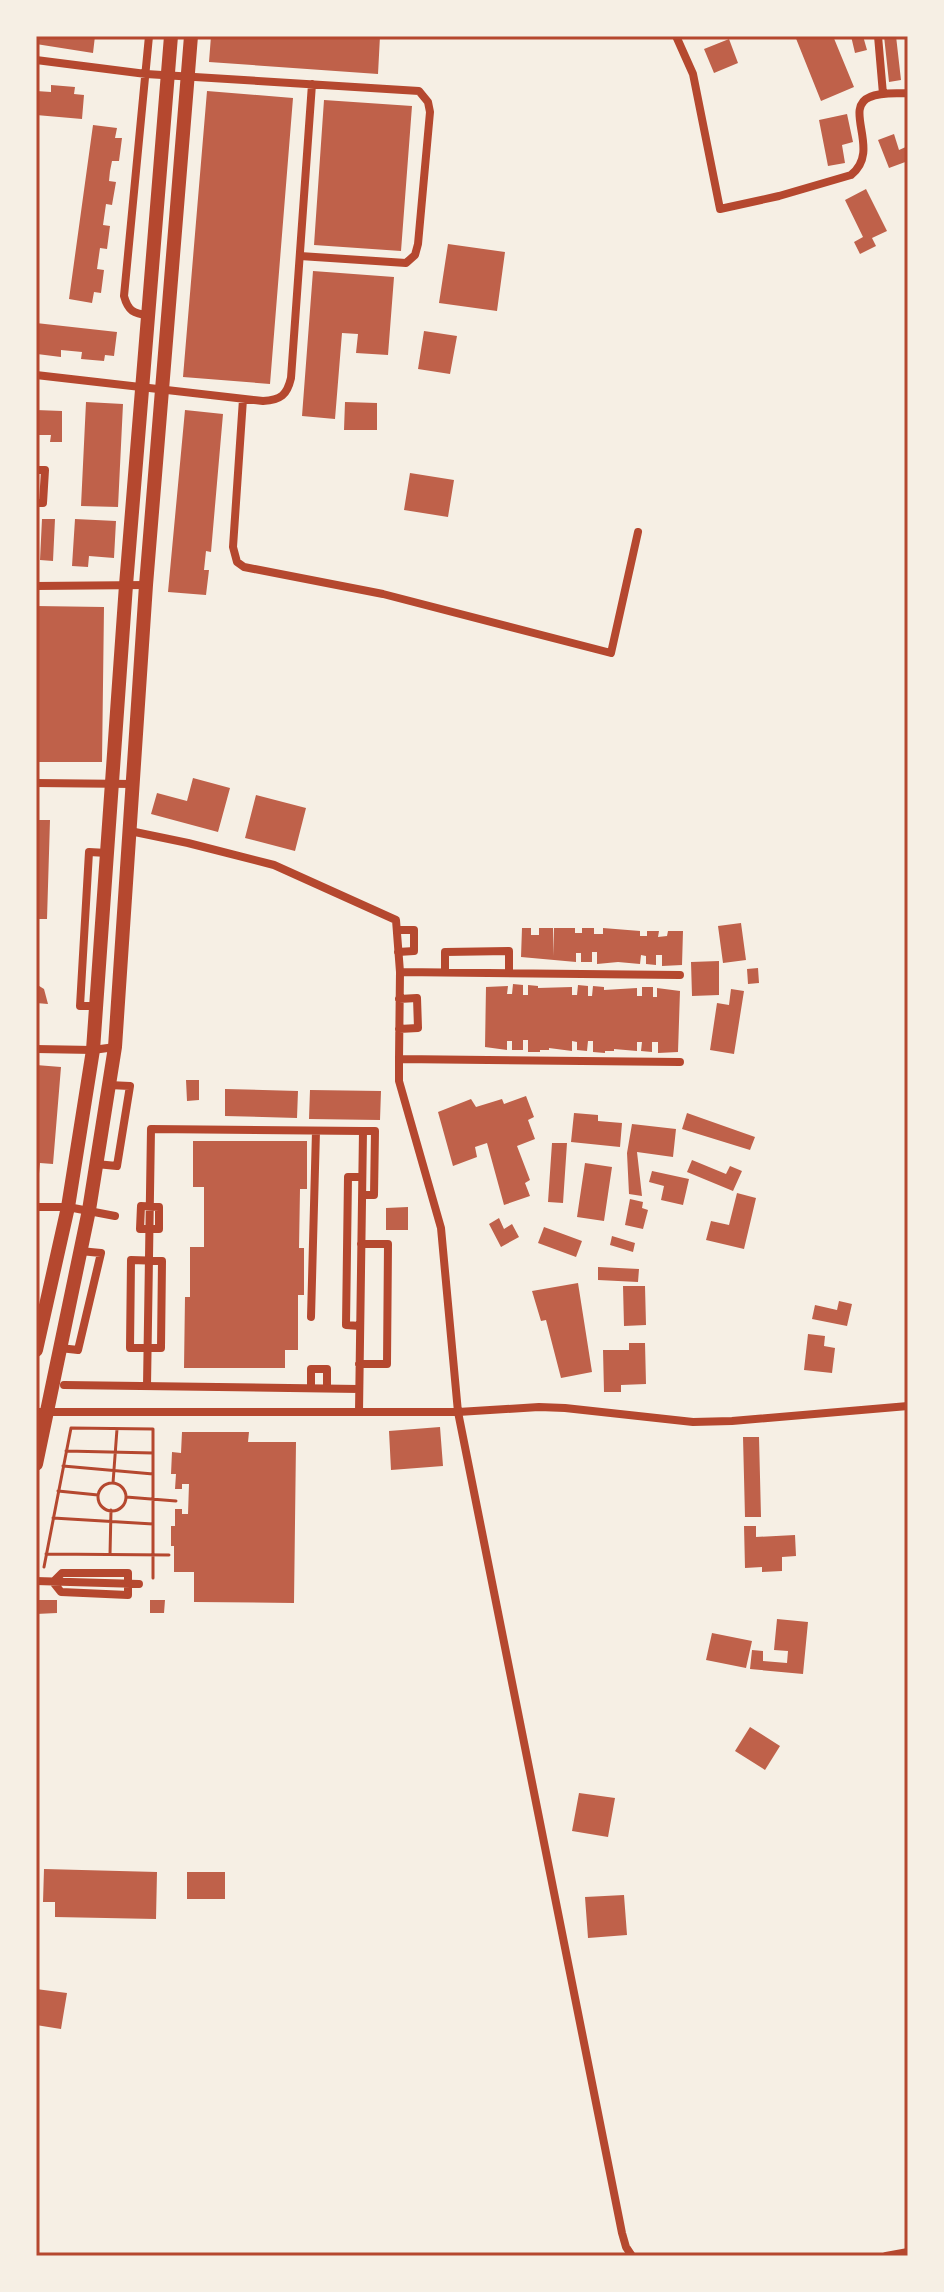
<svg xmlns="http://www.w3.org/2000/svg" width="944" height="2292" viewBox="0 0 944 2292" font-family="Overpass,sans-serif">
<style>
.building{fill:#bf614a}
.lines{fill:none;stroke-linecap:round;stroke-linejoin:round}
.path{stroke:#b5482f;stroke-width:3}
.minor{stroke:#b5482f;stroke-width:8}
.tertiary{stroke:#b5482f;stroke-width:14}
.neatline{fill:none;stroke:#b5482f;stroke-width:3}
</style>
<rect width="100%" height="100%" fill="#f6efe4"/>
<path class="building" d="M36 36H95L93 53 36 44Z
M211 36H380L378 74 209 62Z
M795 36H833L854 87 821 101Z
M851 36H863L867 50 855 53Z
M884 36H896L901 80 889 82Z
M729 39 738 63 714 73 704 49Z
M51 85 75 87 74 94 84 95 82 119 36 115V91L51 92Z
M207 91 293 98 270 384 183 377Z
M324 100 412 106 401 251 314 245Z
M847 114 853 142 842 145 845 163 828 166 819 120Z
M93 125 117 128 115 138H122L119 161H112L110 171 109 181 116 182 112 205 106 204 103 225 110 226 107 249 100 248 97 269 104 270 101 293 94 292 92 303 69 299Z
M894 134 899 150 908 146V161L889 168 878 140Z
M866 189 887 231 872 238 876 246 860 254 854 242 863 237 845 200Z
M448 244 505 252 497 311 439 303Z
M313 271 394 277 388 355 356 353 358 334 342 333 335 419 302 416Z
M36 323 117 332 114 356 105 355 104 361 81 359 82 352 61 350V357L37 354Z
M424 331 457 336 450 374 418 369Z
M86 402 123 404 118 507 81 506Z
M345 402 377 403V430H344Z
M36 410 62 411V442H50L51 435H36Z
M185 410 223 414 211 552 206 551 204 570H209L206 595 168 592Z
M410 473 454 480 448 517 404 510Z
M42 519H55L53 561 40 560Z
M75 519 116 521 114 558 89 556 88 567 72 566Z
M36 606 104 607 102 762H36Z
M193 778 230 788 218 832 151 814 157 793 187 801Z
M256 795 306 808 295 851 245 838Z
M36 820H50L47 919H36Z
M741 923 746 960 723 963 718 926Z
M522 928H531V935H539V928H553V956L554 928H575V933H582V928H594V934H603V928L640 931V936H647V931H659L658 937 667 936 668 931H683L682 965 662 966V955H656V965L646 964V956L641 955 640 964 618 962 597 964V952H592V962H581V953H576V962L521 957Z
M719 961V995L692 996 691 962Z
M758 968 759 983 748 984 747 969Z
M36 984 44 989 48 1004 36 1003Z
M513 984 523 985V995H528V985L538 986V988L572 987V995H577L578 985 588 986V996H592L593 986 604 987V990L637 988V996H642V987H653V997H657V988L680 991 678 1052 658 1053V1042H652V1052L641 1051 642 1042H637V1051L614 1049V1051H605V1053L593 1052V1041H588L587 1051 577 1050V1042L572 1041V1051L549 1048V1050H540V1052H528V1040H523V1050H512V1041H507V1050L485 1047 486 987 508 986 507 994H512Z
M731 989 744 991 734 1054 710 1050 717 1003 729 1005Z
M36 1065 61 1067 53 1164 40 1163 38 1184H36Z
M186 1080H199V1100L187 1101Z
M225 1089 298 1091 297 1118 225 1116Z
M310 1090 381 1091 380 1120 309 1119Z
M526 1096 534 1117 528 1120 535 1139 517 1146 530 1180 525 1183 530 1196 504 1205 487 1143 475 1147 477 1157 453 1166 438 1112 471 1099 476 1107 502 1099 504 1104Z
M574 1113 598 1115V1121L622 1123 620 1147 571 1142Z
M687 1113 755 1137 750 1150 682 1129Z
M632 1124 676 1129 673 1157 637 1152 642 1196 629 1194 627 1153Z
M193 1141H307V1189H300L299 1248H304V1295H298V1350H285V1368H184L185 1297H190V1247H204V1187H193Z
M552 1143H567L563 1203 548 1202Z
M692 1160 726 1174 730 1166 742 1171 733 1191 687 1172Z
M585 1163 612 1167 604 1221 577 1217Z
M652 1171 689 1179 683 1205 661 1200 664 1186 649 1182Z
M737 1193 756 1198 744 1249 706 1240 711 1221 729 1225Z
M630 1199 643 1202 642 1208 648 1210 643 1229 625 1225Z
M408 1207V1230H386V1208Z
M499 1218 504 1229 512 1224 519 1237 501 1247 489 1224Z
M544 1227 582 1241 576 1257 538 1243Z
M612 1236 635 1243 633 1252 610 1245Z
M598 1267 639 1269 638 1282 598 1280Z
M578 1283 592 1372 561 1378 546 1320 541 1321 532 1291Z
M623 1286H645L646 1325 624 1326Z
M839 1301 852 1304 847 1326 812 1319 815 1305 837 1310Z
M808 1334 825 1336 824 1346 835 1348 832 1373 804 1370Z
M629 1343H645L646 1384 621 1385V1392H604L603 1350H629Z
M440 1427 443 1466 391 1470 389 1431Z
M182 1432H249L248 1442H296L294 1603 194 1602V1572H174V1546H171V1526H175V1509H182V1514H188L189 1484H182V1489H175L176 1474H171L172 1452 181 1453Z
M743 1437H759L761 1517H745Z
M744 1526H756V1537L795 1535 796 1556 782 1557V1571L762 1572V1567L745 1568Z
M36 1600H57V1613L36 1614Z
M150 1600H165L164 1613H150Z
M777 1619 808 1622 803 1674 750 1669 752 1650 763 1651V1661L787 1663 788 1651 774 1650Z
M712 1633 752 1641 746 1668 706 1660Z
M750 1727 780 1746 765 1770 735 1751Z
M579 1793 615 1798 608 1837 572 1831Z
M44 1869 157 1872 156 1919 55 1917V1902H43Z
M187 1872H225V1899H187Z
M624 1895 627 1935 588 1938 585 1897Z
M36 1989 67 1993 61 2029 36 2025Z"/>
<g class="lines">
<path class="path" d="M66 1451 153 1453
M63 1466 153 1474
M113 1483 117 1429
M98 1497a14 14 0 1 1 28 0a14 14 0 1 1-28 0Z
M58 1491 98 1495
M126 1497 176 1501
M53 1518 153 1524
M46 1554 169 1555
M110 1555 111 1510
M44 1567 71 1428 153 1429V1578"/>
<path class="minor" d="M676 36 693 74 720 209 779 196 851 175C882 151 842 108 870 97 881 92 896 94 908 93
M878 36 883 94
M36 60 146 74 419 91 428 102 430 112 418 244 415 255 406 263 300 256
M148 315C134 314 128 311 124 296L149 36
M36 375 263 401C281 400 287 395 291 378L312 84
M243 399 233 547 237 562 244 567 383 594 611 653 638 532
M36 470H45L43 503H36
M36 586 146 585
M36 783 133 784
M130 831 188 843 274 865 396 920 400 972
M397 930H414V951L398 952
M445 972V952L509 951V973
M680 975 400 972 399 1059 680 1062
M96 1006H80L89 852 107 853
M399 1029 418 1028 417 998 399 999
M36 1049 93 1050 115 1047
M399 1059V1081L441 1228 458 1412 622 2233 626 2247 632 2256
M96 1164 117 1166 130 1086 109 1085
M362 1195H374L375 1131H363
M141 1206 159 1207V1229H140Z
M36 1207H68L115 1216
M131 1260 162 1261 161 1348H130Z
M311 1317 316 1131
M360 1326 346 1325 348 1177H362
M60 1348 78 1350 101 1253 80 1251
M359 1364H387L388 1244H361
M64 1385 359 1389
M147 1386 151 1129 363 1131 359 1412
M311 1388V1369H327V1388
M36 1412H458L539 1407 565 1408 693 1422 732 1421 908 1406
M62 1573H128V1595L61 1592 53 1582Z
M36 1581 139 1584
M886 2256 908 2252"/>
<path class="tertiary" d="M36 1350 68 1207 93 1050 126 585 171 36
M36 1464 89 1210 115 1047 146 585 191 36"/>
</g>
<rect width="944" height="2292" fill="none" stroke="#f6efe4" stroke-width="76"/>
<rect x="38" y="38" width="868" height="2216" class="neatline"/>
</svg>
